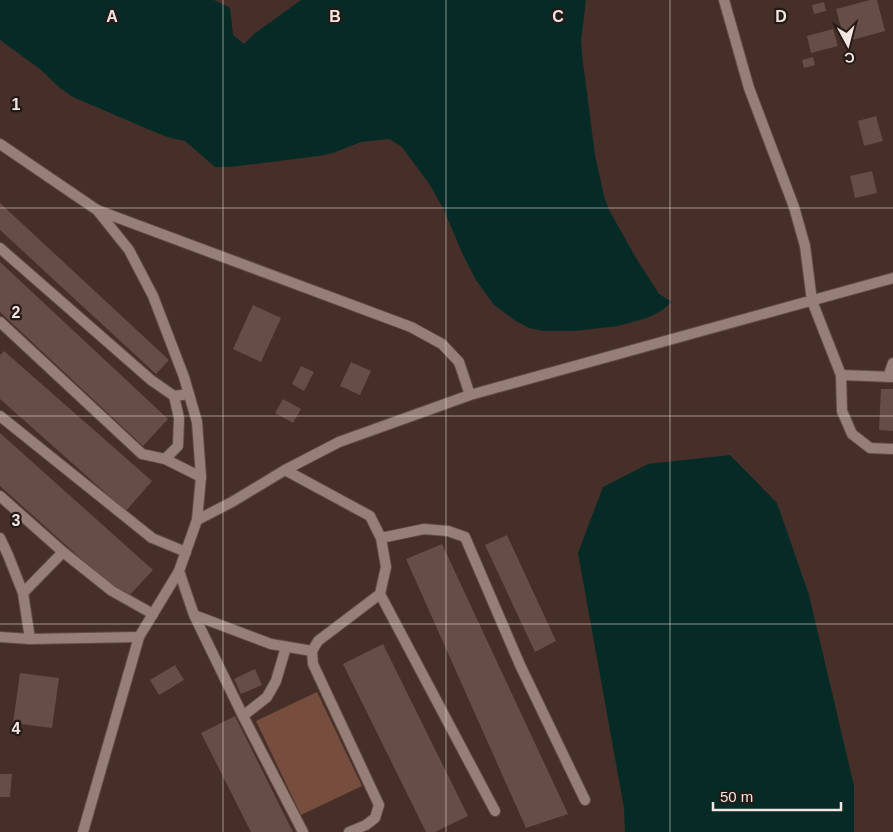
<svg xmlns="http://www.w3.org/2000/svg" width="893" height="832" viewBox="0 0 893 832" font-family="Arial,sans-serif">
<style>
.green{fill:#774d3e}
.water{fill:#062b27}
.building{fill:#664e46}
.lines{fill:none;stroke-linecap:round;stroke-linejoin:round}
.service-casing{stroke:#614c45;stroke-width:12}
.minor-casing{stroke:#614c45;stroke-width:12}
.tertiary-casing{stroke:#614c45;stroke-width:12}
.service{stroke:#967f77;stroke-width:10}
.minor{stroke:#967f77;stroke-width:10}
.tertiary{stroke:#967f77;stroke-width:10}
.grid{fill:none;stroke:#f3e5e0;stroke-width:1;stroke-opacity:0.55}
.grid-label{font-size:16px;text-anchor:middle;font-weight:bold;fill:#f3e5e0;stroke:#241a17;stroke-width:4.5;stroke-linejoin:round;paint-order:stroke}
</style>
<rect width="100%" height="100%" fill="#452f28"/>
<path class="green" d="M317 692 362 786 301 815 256 721Z"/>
<path class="water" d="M0 0H214L230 8 233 35 244 44 254 34 301 0H586L581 40 582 55 595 155 604 196 609 210 636 258 659 294 672 302 661 311 647 318 618 326 573 331H544L529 328 516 321 494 305 476 280 463 255 444 210 430 185 402 147 389 139 361 142 333 153 319 156 229 167H215L185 141 171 138 157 133 73 97 60 88 40 69 0 40Z
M730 455 777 503 809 595 854 786V832H625L624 808 578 553 603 487 648 464Z"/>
<path class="building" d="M870 0H877L885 31 845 42 836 9Z
M824 2 826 11 814 14 812 5Z
M833 29 838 46 811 53 807 36Z
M813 57 815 65 804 68 802 60Z
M876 116 883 141 864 146 858 121Z
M872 171 877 193 855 198 850 176Z
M0 203 169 360 156 374 0 230Z
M0 262 168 419 143 446 0 312Z
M253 305 281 318 261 362 233 349Z
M4 351 152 481 126 511 0 399V355Z
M351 362 371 371 360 395 340 386Z
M301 366 314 372 304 391 292 384Z
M881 389H893V431L879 430Z
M283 399 301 409 293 423 275 413Z
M0 433 153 570 126 599 0 486Z
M507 535 556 641 535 652 485 545Z
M442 544 568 814 526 828 406 559Z
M383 644 468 816 435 832H426L343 664Z
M175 665 184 680 159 695 150 680Z
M255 669 262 685 241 694 234 679Z
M20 673 59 678 52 728 13 723Z
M235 716 293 832H251L201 733Z
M0 774H12L10 797H0Z"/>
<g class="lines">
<g class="service-casing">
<path id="service" d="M0 248 151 380 174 396 189 394
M0 322 142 454 165 459
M841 375 893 377
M888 377 893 363
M174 396 179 418 178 446 165 459 201 477
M0 416 152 538 186 552
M285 470 370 516 381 538 386 567 380 594 318 641 312 651 313 664 379 805 375 818 366 825 349 832
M0 496 63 552 112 591 153 614
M0 538 8 555 23 593
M381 538 424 529 448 531 465 537 520 665 585 800
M179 571 194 615 243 716 303 832
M380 594 495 811
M194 615 271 644 312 651
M30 639 23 593 63 552
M243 716 267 697 276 681 286 647"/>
</g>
<g class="minor-casing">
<path id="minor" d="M724 0 749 88 794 207 805 246 812 301 841 375 842 411 852 434 870 448 893 449
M97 210 411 327 442 344 459 362 470 395
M197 520 232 502 285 470 339 442 470 395 893 278
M0 637 30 639 139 637"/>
</g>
<g class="tertiary-casing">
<path id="tertiary" d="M0 144 97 210 129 250 153 296 184 377 197 422 201 477 197 520 179 571 139 637 83 832"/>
</g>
<use href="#service" class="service"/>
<use href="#minor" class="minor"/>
<use href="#tertiary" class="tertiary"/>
</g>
<path class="grid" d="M223 0V832M446 0V832M670 0V832M0 208H893M0 416H893M0 624H893"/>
<g class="grid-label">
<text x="112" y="22">A</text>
<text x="335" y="22">B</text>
<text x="558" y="22">C</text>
<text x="781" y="22">D</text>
<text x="16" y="110">1</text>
<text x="16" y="318">2</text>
<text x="16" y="526">3</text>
<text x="16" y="734">4</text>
</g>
<g transform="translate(848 45) rotate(173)" stroke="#241a17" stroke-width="4" paint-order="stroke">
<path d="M0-4L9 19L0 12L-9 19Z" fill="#f3e5e0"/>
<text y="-8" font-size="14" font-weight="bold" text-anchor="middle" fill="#f3e5e0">С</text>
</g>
<path d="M713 802v8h128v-8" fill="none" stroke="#f3e5e0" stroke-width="2.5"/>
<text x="720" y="802" font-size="15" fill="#f3e5e0" stroke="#241a17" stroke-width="4" paint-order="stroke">50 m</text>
</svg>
